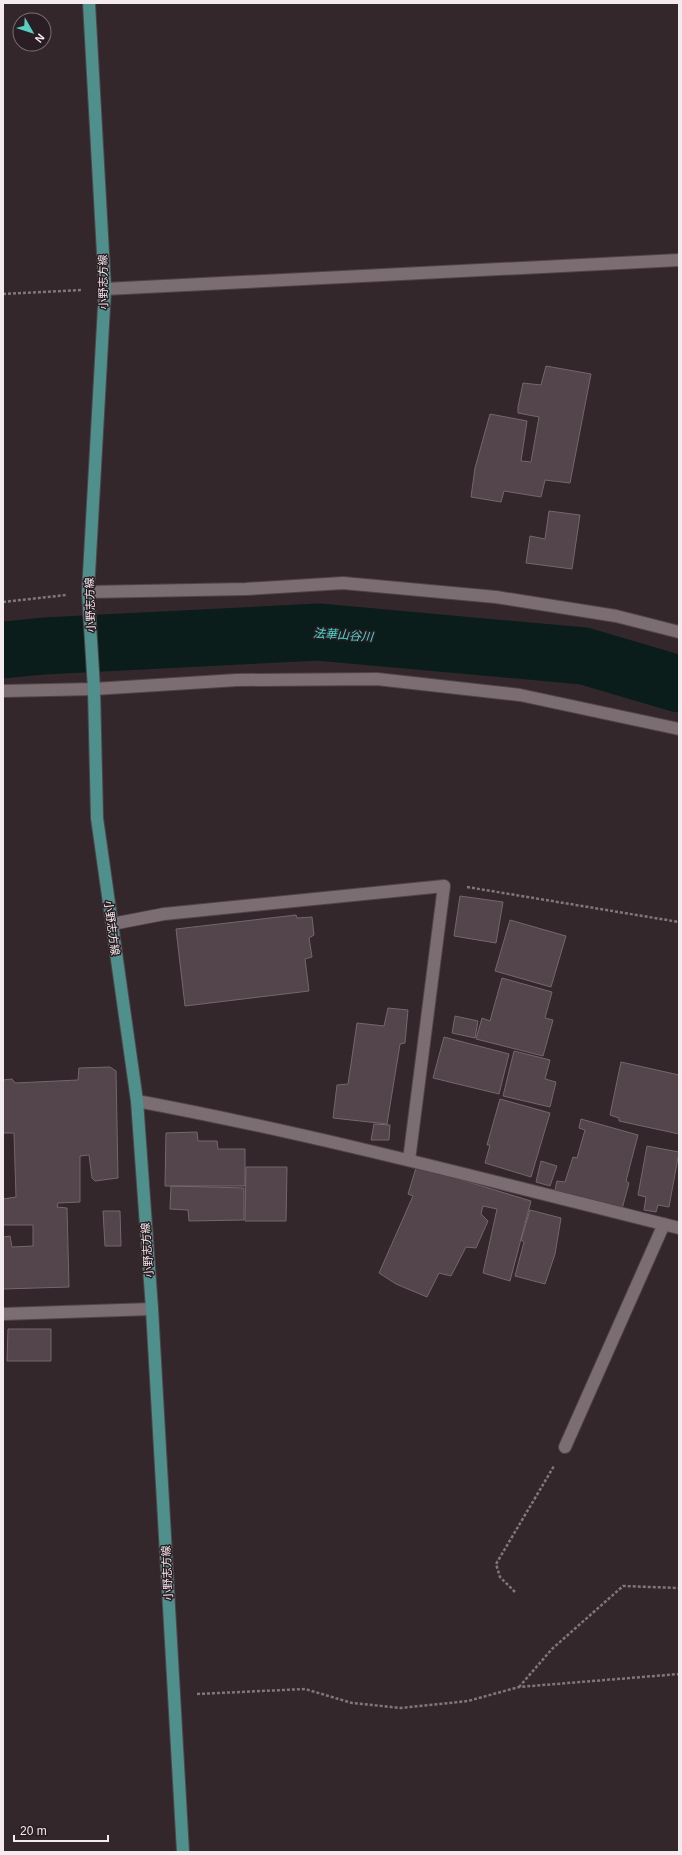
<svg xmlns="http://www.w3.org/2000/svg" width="682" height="1855" viewBox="0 0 682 1855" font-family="Arial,'Noto Sans JP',sans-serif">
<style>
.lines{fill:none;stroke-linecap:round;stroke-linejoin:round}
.river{stroke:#0a1d1b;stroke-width:57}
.building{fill:#53454b;stroke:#75666c}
.minor-casing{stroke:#4f4549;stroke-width:14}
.major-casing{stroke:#4f4549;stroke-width:14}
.path{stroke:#81767a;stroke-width:2.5;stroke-dasharray:3 2;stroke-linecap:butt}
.minor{stroke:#7c6d73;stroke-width:12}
.major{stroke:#50908c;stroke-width:12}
.labels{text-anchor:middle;stroke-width:3;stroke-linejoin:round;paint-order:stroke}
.street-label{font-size:11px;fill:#f4ebee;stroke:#2a1d23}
.water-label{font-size:12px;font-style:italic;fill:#47dcce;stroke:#2a1d23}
</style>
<rect width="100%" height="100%" fill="#34272c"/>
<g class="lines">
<path class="river" d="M3 650 44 646 318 632 584 656 679 684"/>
</g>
<path class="building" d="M546 366 591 374 570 483 545 480 541 497 504 491 501 502 471 497 475 468 490 414 527 421 521 461 531 462 539 417 518 413V407L523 383 541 385Z
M549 511 580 515 572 569 526 563 530 536 545 539Z
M460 896 503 902 496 943 454 936Z
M296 915 297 918 312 917 314 935 309 938 312 957 305 959 309 991 185 1006 176 929Z
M510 920 566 936 551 987 495 971Z
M502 978 552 992 545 1018 553 1020 543 1056 476 1039 482 1018 490 1021Z
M388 1008 408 1010 405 1043 400 1044 387 1124 333 1118 337 1085 348 1084 357 1023 384 1026Z
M455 1016 478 1021 475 1038 452 1033Z
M444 1037 509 1054 499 1094 433 1078Z
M514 1051 550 1060 545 1079 556 1082 550 1107 503 1096Z
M621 1062 679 1075V1134L619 1121V1118L610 1115Z
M110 1067 116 1071 118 1178 95 1181 92 1178 89 1155 80 1156V1202L58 1203 57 1207 67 1208 69 1287 3 1289V1237L10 1236 12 1247 33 1246V1225H3V1199L16 1197 14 1133H3V1080L12 1079 15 1083 78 1080 79 1068Z
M500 1099 550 1113 531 1177 485 1163 490 1145H487Z
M581 1119 638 1135 626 1181 629 1183 622 1209 555 1190 557 1181 565 1182 573 1157 577 1158 585 1130 579 1128Z
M374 1124 390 1125 389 1140H371Z
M197 1132 198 1141H217L218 1149H245V1186H165L166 1133Z
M647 1146 679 1152 669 1207 658 1205 656 1212 644 1210 646 1197 638 1195Z
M541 1161 557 1166 550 1186 536 1182Z
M246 1167H287L286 1221H245Z
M419 1167 531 1201 510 1281 483 1273 497 1209 483 1206 481 1214 488 1221 476 1248 466 1247 451 1276 439 1273 427 1297 396 1284 379 1273 413 1196 408 1194 416 1168Z
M171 1186 244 1188V1220L189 1221 188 1210 170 1209Z
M530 1210 561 1218 555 1254 545 1284 515 1276 524 1242 521 1240Z
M103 1211H120L121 1246H105Z
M8 1329H51V1361H7Z"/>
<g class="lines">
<g class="minor-casing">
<path id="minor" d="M105 289 679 260
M88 592 246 589 343 583 496 597 616 616 679 632
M3 691 94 689 237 680 377 679 520 695 679 729
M112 924 164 914 444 886 409 1160
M137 1101C319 1135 499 1183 679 1228
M3 1314 152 1309
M565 1447 664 1224"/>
</g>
<g class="major-casing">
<path id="major" d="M89 3 105 289 88 592 94 689 97 818 137 1101 152 1309 183 1852"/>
</g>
<path class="path" d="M3 294 82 290
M3 602 66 595
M467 887 679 922
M515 1592 500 1577 496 1564 554 1466
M519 1687 552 1649 623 1586 679 1588
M197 1694 305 1689 352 1703 401 1708 468 1701 519 1687 679 1674"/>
<use href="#minor" class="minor"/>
<use href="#major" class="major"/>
</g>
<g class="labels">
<g class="street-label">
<text transform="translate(103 282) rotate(-91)" y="4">小野志方線</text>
<text transform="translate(90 605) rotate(-92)" y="4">小野志方線</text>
<text transform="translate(112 928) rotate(82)" y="4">小野志方線</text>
<text transform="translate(147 1250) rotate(-94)" y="4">小野志方線</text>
<text transform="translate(167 1573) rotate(-93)" y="4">小野志方線</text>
</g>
<g class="water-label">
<text transform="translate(343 635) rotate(4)" y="4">法華山谷川</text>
</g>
</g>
<rect width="682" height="1855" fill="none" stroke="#f4ebee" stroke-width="8"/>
<g transform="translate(32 32) rotate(129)"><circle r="19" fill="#2a1d23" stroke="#7b6f74"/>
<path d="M0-3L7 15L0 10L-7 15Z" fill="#57cec1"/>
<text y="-6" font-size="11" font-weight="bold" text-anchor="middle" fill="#f4ebee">N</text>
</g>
<path d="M14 1835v6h94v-6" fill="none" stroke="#f4ebee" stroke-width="2"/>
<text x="20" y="1835" font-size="12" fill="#f4ebee" stroke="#2a1d23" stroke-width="3" paint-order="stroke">20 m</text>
</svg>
